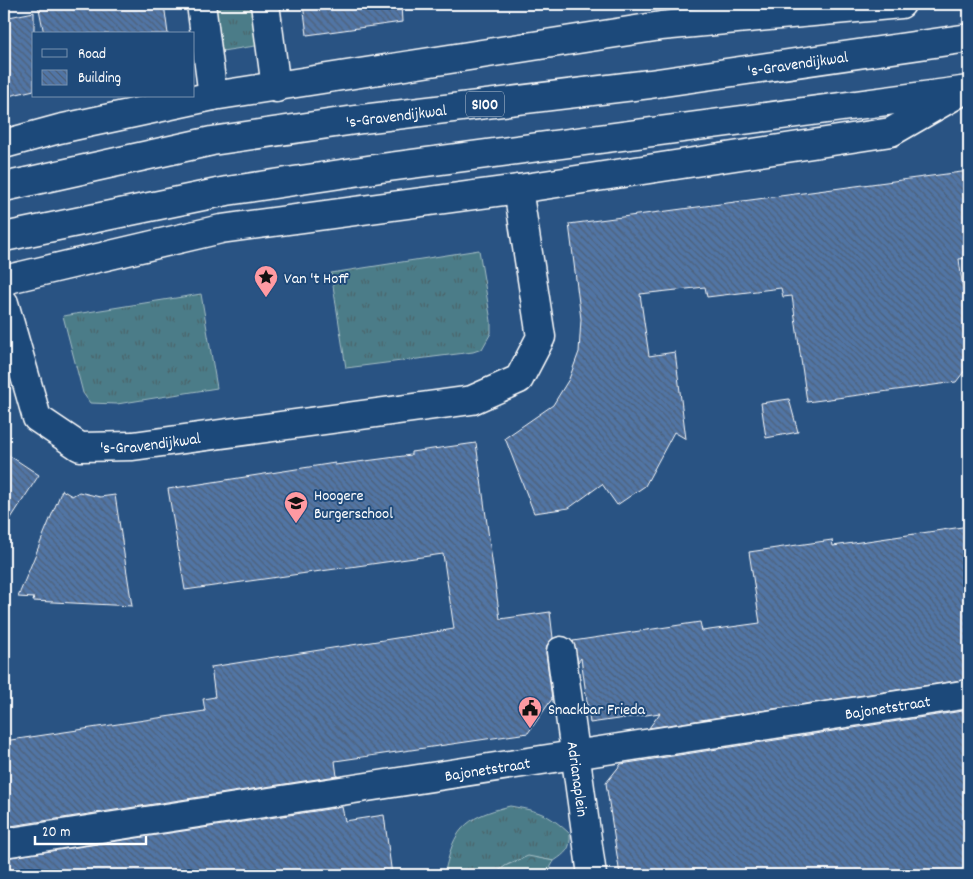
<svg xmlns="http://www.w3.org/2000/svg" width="973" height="879" viewBox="0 0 973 879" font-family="Dekko,sans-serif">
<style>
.grass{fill:url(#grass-tufts);stroke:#a5bec4}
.park{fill:url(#park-crowns);stroke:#a5bec4}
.building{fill:url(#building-back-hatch);stroke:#fff}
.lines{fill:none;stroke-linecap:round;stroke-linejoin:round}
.pedestrian-casing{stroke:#fff;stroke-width:31}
.minor-casing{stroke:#fff;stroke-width:31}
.primary-casing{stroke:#fff;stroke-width:31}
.pedestrian{stroke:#1f4a7a;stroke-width:28}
.minor{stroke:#1f4a7a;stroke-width:28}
.primary{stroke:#1f4a7a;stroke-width:28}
.labels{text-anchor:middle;stroke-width:4;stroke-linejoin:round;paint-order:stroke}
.shield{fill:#1f4a7a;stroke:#bcc9d7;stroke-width:1}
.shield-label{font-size:15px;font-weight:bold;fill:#fff}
.street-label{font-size:16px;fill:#fff;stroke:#1f4a7a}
.poi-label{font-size:16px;fill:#fff;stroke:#1f4a7a;text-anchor:start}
</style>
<defs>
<pattern id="grass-tufts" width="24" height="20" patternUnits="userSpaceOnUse" patternTransform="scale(1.25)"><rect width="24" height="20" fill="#4b7c88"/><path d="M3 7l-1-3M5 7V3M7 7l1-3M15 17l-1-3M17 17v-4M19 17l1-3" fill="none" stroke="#4c646a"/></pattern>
<pattern id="park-crowns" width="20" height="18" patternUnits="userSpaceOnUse" patternTransform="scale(1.25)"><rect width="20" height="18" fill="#4b7c88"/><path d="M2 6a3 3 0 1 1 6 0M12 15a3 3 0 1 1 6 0" fill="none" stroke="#4c646a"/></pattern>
<pattern id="building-back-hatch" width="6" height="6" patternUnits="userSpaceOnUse" patternTransform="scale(1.25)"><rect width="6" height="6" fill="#5175a5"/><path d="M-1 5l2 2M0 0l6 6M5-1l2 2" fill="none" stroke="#4e6078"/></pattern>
</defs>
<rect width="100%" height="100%" fill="#295383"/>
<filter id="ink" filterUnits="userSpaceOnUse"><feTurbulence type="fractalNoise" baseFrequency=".02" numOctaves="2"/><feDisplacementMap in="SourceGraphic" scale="10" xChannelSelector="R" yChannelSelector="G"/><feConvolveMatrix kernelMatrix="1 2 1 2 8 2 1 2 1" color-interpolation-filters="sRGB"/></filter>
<g filter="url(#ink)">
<path class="grass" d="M215 4H255L262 45 222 51Z
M479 250 491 321V333L482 349 473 352 346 368 331 273Z
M201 294 217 388 117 404 90 403 83 393 63 316Z
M510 806C538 811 548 813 570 834 571 849 566 853 554 861 526 856 516 856 494 875H445C445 869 447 863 449 856 457 822 478 814 510 806Z"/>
<path class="park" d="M528 856 554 861 546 875H494L505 866Z"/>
<path class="building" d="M38 4H164L168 34H44Z
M303 4H401L402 22 307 35Z
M34 12V90L4 97V18Z
M969 171V258L959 259 969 336V365L956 382 807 402 792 296 783 297 781 288 707 297 705 287 640 294 649 356 675 352 686 439 674 432 645 486 617 505 602 484 569 508 534 513 505 438 553 405 569 379 579 352 581 319 569 224Z
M789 399 798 432 766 438 761 403Z
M476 443 500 619 550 612 553 638 547 645 546 653 552 699 528 733 335 761 337 776 4 827V741L205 711 203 699 215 697 211 667 454 629 443 554 185 590 168 489 335 463V465L411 455V452Z
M4 452 39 475 4 529Z
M62 490 72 496 79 492 100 497 115 495 132 606 33 601 34 598 18 597Z
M969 526V679L649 728 660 713 590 723 581 658 578 662 573 641 700 622 702 631 760 623 749 552 832 540 833 546Z
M969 710V875H620L606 783 621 764Z
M342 807 345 821 384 815 392 875H4V858Z"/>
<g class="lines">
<g class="pedestrian-casing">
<g id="pedestrian">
<path id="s1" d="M561 651 592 875"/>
</g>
</g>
<g class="minor-casing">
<g id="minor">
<path d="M201 4 213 96"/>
<path d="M265 4 276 88"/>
<path d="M4 144 59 129 213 96 661 26 901 4"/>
<path d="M4 280 221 229 518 189 891 132 962 91"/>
<path id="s2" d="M4 303 37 418 80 447 133 446 472 400 519 379 541 337 518 189"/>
<path id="s3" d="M4 843 969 694"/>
</g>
</g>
<g class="primary-casing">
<g id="primary">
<path id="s4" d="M4 187 212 141 362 119 650 84 969 38"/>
<path d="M4 237 227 191 381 168 969 90"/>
</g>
</g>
<use href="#pedestrian" class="pedestrian"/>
<use href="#minor" class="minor"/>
<use href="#primary" class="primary"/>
</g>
</g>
<defs>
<g id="sight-pin" transform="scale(1.25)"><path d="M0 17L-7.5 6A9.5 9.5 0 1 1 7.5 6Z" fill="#ff9aa2" stroke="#1f4a7a"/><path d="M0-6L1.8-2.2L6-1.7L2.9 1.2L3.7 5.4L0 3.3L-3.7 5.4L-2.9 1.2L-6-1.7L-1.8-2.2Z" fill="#111"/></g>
<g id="school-pin" transform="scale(1.25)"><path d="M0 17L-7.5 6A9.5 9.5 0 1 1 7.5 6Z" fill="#ff9aa2" stroke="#1f4a7a"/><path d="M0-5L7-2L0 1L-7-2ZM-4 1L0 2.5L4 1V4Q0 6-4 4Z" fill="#111"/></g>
<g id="civic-pin" transform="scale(1.25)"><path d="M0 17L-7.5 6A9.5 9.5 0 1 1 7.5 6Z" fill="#ff9aa2" stroke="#1f4a7a"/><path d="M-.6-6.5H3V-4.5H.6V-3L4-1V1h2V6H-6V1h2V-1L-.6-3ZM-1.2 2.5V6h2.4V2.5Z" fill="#111"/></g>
</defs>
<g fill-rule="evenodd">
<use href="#sight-pin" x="266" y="277"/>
<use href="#school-pin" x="296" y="503"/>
<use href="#civic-pin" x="530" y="708"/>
</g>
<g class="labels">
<rect class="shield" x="466" y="91.5" width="38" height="25" rx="4"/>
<g class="shield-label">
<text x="485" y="109">S100</text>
</g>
<g class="street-label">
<text dy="6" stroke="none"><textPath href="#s4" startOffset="804">'s-Gravendijkwal</textPath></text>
<text dy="6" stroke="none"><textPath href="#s4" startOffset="399">'s-Gravendijkwal</textPath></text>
<text dy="6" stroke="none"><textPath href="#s2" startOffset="242">'s-Gravendijkwal</textPath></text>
<text dy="6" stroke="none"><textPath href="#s3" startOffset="894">Bajonetstraat</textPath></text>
<text dy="6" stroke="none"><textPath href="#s3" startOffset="489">Bajonetstraat</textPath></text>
<text dy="6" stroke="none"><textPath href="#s1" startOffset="129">Adrianaplein</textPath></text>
</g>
<g class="poi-label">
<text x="284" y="283">Van 't Hoff</text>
<text x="314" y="500">Hoogere<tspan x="314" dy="18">Burgerschool</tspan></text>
<text x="548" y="714">Snackbar Frieda</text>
</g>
</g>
<rect width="973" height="879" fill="none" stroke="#1f4a7a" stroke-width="20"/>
<rect x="10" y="10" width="953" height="859" fill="none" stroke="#fff" stroke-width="2" filter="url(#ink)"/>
<rect x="32" y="32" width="162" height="65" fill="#1f4a7a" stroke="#7992af"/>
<rect x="42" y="49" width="25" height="8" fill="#1f4a7a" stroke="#7992af"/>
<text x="78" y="58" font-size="15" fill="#ffffff">Road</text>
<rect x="42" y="70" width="25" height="15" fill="url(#building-back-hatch)" stroke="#7992af"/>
<text x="78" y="82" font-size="15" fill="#ffffff">Building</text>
<path d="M35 836v8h111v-8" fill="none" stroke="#ffffff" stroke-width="2.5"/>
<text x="42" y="836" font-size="15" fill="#ffffff" stroke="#1f4a7a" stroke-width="4" paint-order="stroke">20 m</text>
</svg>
